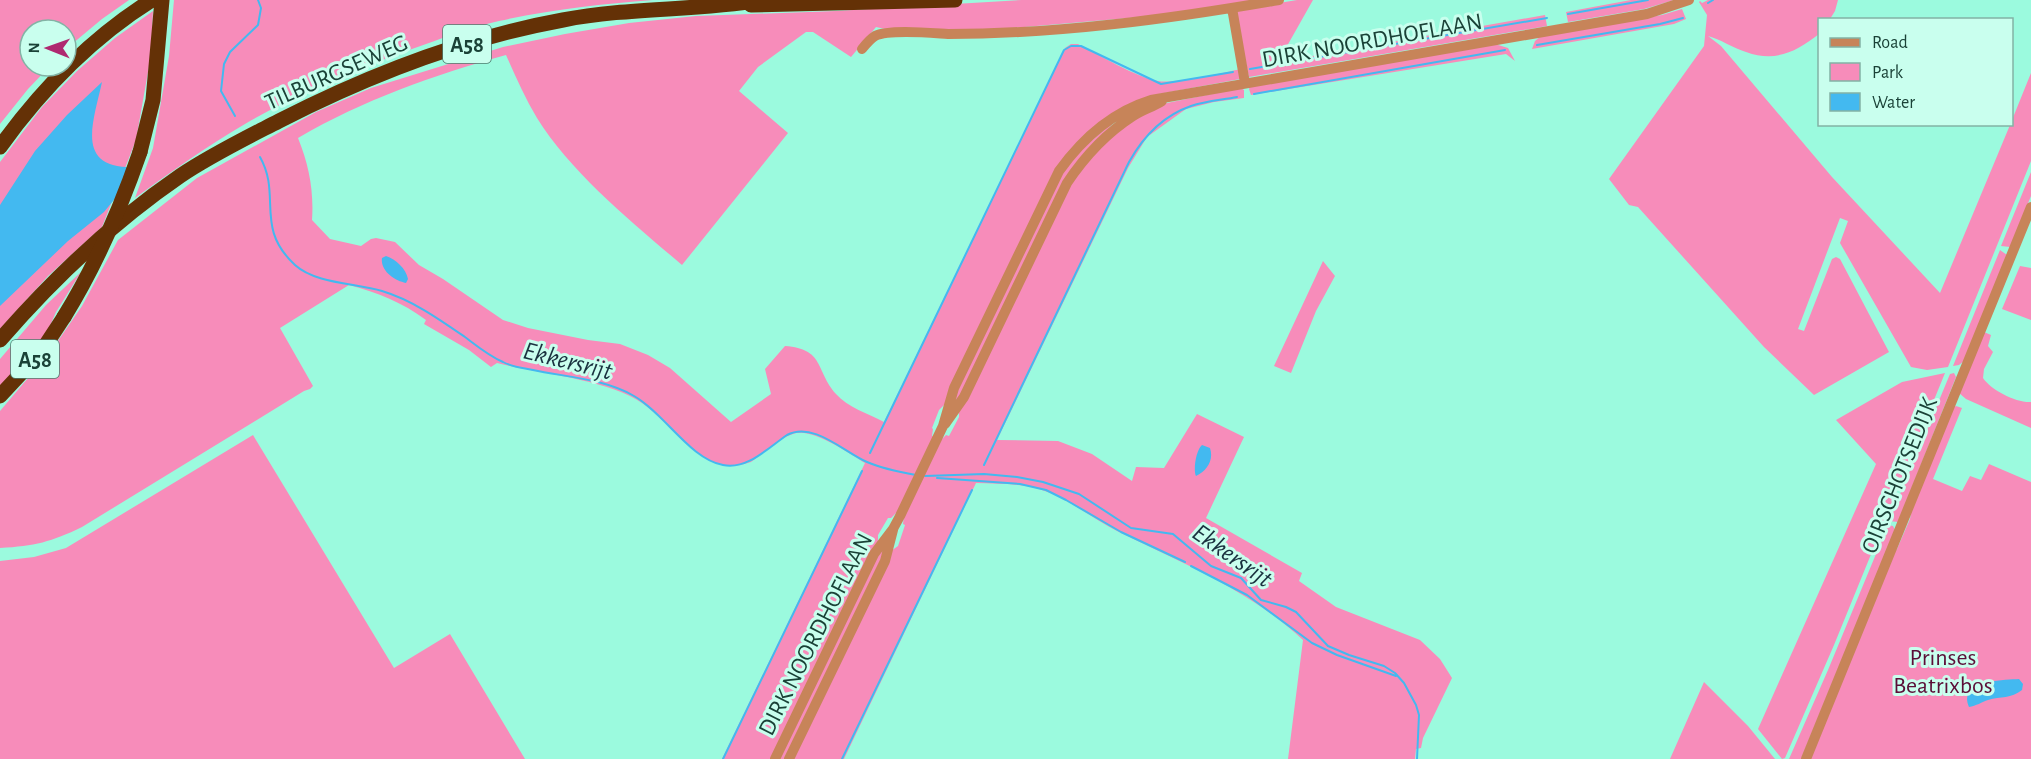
<svg xmlns="http://www.w3.org/2000/svg" width="2031" height="759" viewBox="0 0 2031 759" font-family="'Alegreya Sans',sans-serif">
<style>
.green{fill:#f78cba}
.water{fill:#43b9f0}
.lines{fill:none;stroke-linecap:round;stroke-linejoin:round}
.stream{stroke:#43b9f0;stroke-width:2}
.minor{stroke:#c78459;stroke-width:10}
.highway{stroke:#643106;stroke-width:15}
.highway-bridge{stroke:#643106;stroke-width:15}
.labels{text-anchor:middle;stroke-width:6;stroke-linejoin:round;paint-order:stroke}
.shield{fill:#c9ffee;stroke:#4e7b6e;stroke-width:1.5}
.shield-label{font-size:22px;font-weight:bold;fill:#1a4237}
.street-label{font-size:24px;fill:#1a4237;stroke:#c9ffee}
.park-label{font-size:24px;fill:#5b0e37;stroke:#c9ffee}
.water-label{font-size:26px;font-style:italic;fill:#1a323f;stroke:#c9ffee}
</style>
<rect width="100%" height="100%" fill="#9bfade"/>
<path class="green" d="M0 0H129L102 19 66 49V30H30V66H50L28 89 0 124Z
M174 0H653C601 4 549 10 499 21 469 28 440 39 412 49 354 70 298 93 245 124 207 146 171 172 135 198L153 148 169 56Z
M1022 0H1261L1186 13 977 31 885 29 876 27 851 57 813 32H806L758 67 739 91 788 133 682 265C633 223 571 173 537 118 525 98 516 77 506 55 434 75 363 100 298 138 309 165 314 191 312 220L330 239 361 246 371 239 376 238 395 242 419 265 443 279 503 320 528 328 588 340 620 344 648 355 670 368 731 422 771 394 765 369 785 346C825 349 815 370 836 394 847 407 869 414 884 422L1065 48 1071 44H1078C1100 55 1135 77 1158 81 1175 84 1222 73 1241 69L1240 79 1159 94 1080 141 945 404 939 410 932 428 933 429 932 436 941 440 946 435 949 436 959 417V410L1068 186 1110 136 1152 109 1167 103 1241 88 1244 90V98L1214 102 1186 109 1147 137 1128 168 997 440 1058 441 1092 454 1132 481 1136 467 1164 468 1197 414 1244 437 1206 518 1302 573 1299 581 1336 607 1420 640 1440 659 1452 678 1423 738 1421 748 1416 749 1415 759H1288L1303 640C1251 591 1184 564 1119 532 1092 519 1069 498 1039 489 1019 483 997 484 976 483L844 759H792L891 551 898 546 905 525 903 524 904 516 897 512 891 518H888L878 535V543L773 759H722L865 463C848 453 812 427 793 434 778 439 764 453 751 462 702 480 676 426 642 403 610 380 536 373 497 363L491 367 469 350 424 324 426 320C402 302 378 293 349 285L280 328 313 386 310 389 304 391 82 527C51 542 35 546 0 548V411L51 351 82 306 118 240 197 178 316 112 371 88 503 47 565 34 629 23 696 16 836 11Z
M1297 0H1313L1278 62 1545 15 1547 26 1249 77 1236 15 1238 10Z
M1631 0H1674L1644 9 1568 22 1566 12Z
M1708 0H1838L1835 11 1830 19 1820 20 1819 34C1797 51 1776 63 1746 52 1733 48 1720 39 1708 36L1721 46 1832 177 1940 293 2010 125 2012 124V120L2031 73V161L1948 367 1927 370 1911 367 1840 243 1848 221 1840 218 1798 329 1804 331 1832 259 1836 257 1840 259 1889 352 1814 395 1764 347 1638 207 1629 205 1609 179 1704 46 1707 15 1699 2 1700 1 1702 3Z
M1682 9 1686 19 1674 24 1532 49 1535 41 1541 36 1662 15Z
M153 11 151 55 136 140 102 227 48 276 0 329V162L42 107 77 71 115 38Z
M1495 44 1508 48 1515 61 1506 54 1251 95 1249 89 1250 86Z
M1121 115 1087 151 951 413 954 396 1055 185 1074 156Z
M2031 172V196L2010 247 2001 246Z
M2000 250 2007 255 1964 361 1959 365 1953 366Z
M1323 261 1335 276 1316 311 1291 373 1274 366Z
M2020 266 2031 268V320L2002 309Z
M81 272 56 312 45 337 0 389V359L46 305Z
M1984 332 1991 335 1988 346 1993 352 1984 369 1983 378C1991 390 2016 403 2031 402V428L1966 399 1959 393Z
M1945 373 1834 645 1785 758 1782 759 1758 729 1876 464 1836 420 1902 382Z
M1954 373 1956 377 1898 522 1889 521 1950 374Z
M1956 406 1962 408 1933 479 1962 491 1970 476 1981 480 1989 464 2031 482V759H1809L1894 553 1897 549 1910 519 1911 512 1953 408Z
M253 435 394 668 450 634 525 759H0V561L34 557 66 548Z
M1888 525 1893 526 1895 530 1801 759H1789L1828 670Z
M890 540 787 759H778L875 559Z
M1704 682 1748 726 1775 759H1670Z"/>
<path class="water" d="M102 82C92 127 74 171 141 167L104 212 68 241 0 306V205L35 151 67 115Z
M386 256C396 259 406 269 408 279L406 283C395 281 380 271 382 258Z
M1202 445 1210 448C1214 460 1207 471 1196 476 1193 470 1196 450 1202 445Z
M2019 679 2023 684 2022 690C2011 699 2001 696 1988 700 1982 702 1976 706 1969 707 1957 680 2004 680 2019 679Z"/>
<g class="lines">
<path class="stream" d="M1708 3 1713 0
M1568 14 1648 0
M1537 45 1660 24 1683 18
M1250 69 1547 18
M1254 94 1505 50
M235 116 221 91 224 64 230 52 258 25 261 8 258 0
M260 157C282 196 254 227 295 265 316 284 356 283 382 291 412 300 439 319 465 337 477 346 489 356 503 362 512 367 523 368 533 370 566 377 605 379 634 396 664 413 691 460 723 465 747 470 768 448 787 435 813 421 844 452 867 462 883 469 899 472 916 475
M870 453 1064 50 1071 46H1081L1161 84 1233 72
M984 465 1129 162C1143 137 1162 116 1191 106 1206 101 1222 100 1237 97
M925 476 984 474 1017 477 1043 482 1079 494 1131 528 1173 534 1211 566 1241 578 1261 600 1286 607 1296 612 1328 646 1349 655 1384 666 1395 673 1404 683 1416 705 1419 715 1417 759
M937 478 1020 484 1046 490 1066 500 1121 532 1185 562
M1191 566 1247 595 1312 643 1337 655 1396 676
M723 759 862 471
M842 759 972 490"/>
<path class="minor" d="M1232 8 1245 83
M862 49C866 44 870 39 875 36 889 29 931 33 948 34 1059 34 1170 19 1279 0
M945 424 964 397 1067 183C1085 156 1105 134 1133 116 1142 110 1153 107 1162 101
M775 759 874 554 893 529 900 516 943 426 954 388 1059 171C1082 139 1112 112 1151 100L1647 14 1689 0
M789 759 885 561 893 530
M1806 759 2031 207"/>
<path class="highway" d="M751 5 955 0
M0 147C41 90 93 37 152 0
M140 152 153 100 162 0
M0 340C53 279 113 222 180 176 211 155 246 138 279 121 369 75 464 38 563 20 629 7 696 11 761 0
M0 396 41 352 64 317"/>
<path class="highway-bridge" d="M64 317C96 265 120 210 140 152"/>
</g>
<g class="labels">
<g class="shield">
<rect x="443" y="25" width="48" height="38" rx="4.5"/>
<rect x="11" y="340" width="48" height="38" rx="4.5"/>
</g>
<g class="shield-label">
<text x="467" y="52">A58</text>
<text x="35" y="367">A58</text>
</g>
<g class="street-label">
<text transform="translate(1372 40) rotate(-10)" y="8">DIRK NOORDHOFLAAN</text>
<text transform="translate(336 72) rotate(-24)" y="8">TILBURGSEWEG</text>
<text transform="translate(1899 475) rotate(-68)" y="8">OIRSCHOTSEDIJK</text>
<text transform="translate(815 634) rotate(-63)" y="8">DIRK NOORDHOFLAAN</text>
</g>
<g class="park-label">
<text x="1943" y="665">Prinses<tspan x="1943" dy="28">Beatrixbos</tspan></text>
</g>
<g class="water-label">
<text transform="translate(568 360) rotate(14)" y="9">Ekkersrijt</text>
<text transform="translate(1233 555) rotate(35)" y="9">Ekkersrijt</text>
</g>
</g>
<rect x="1818" y="18" width="195" height="108" fill="#c9ffee" stroke="#83b3a5" stroke-width="1.5"/>
<rect x="1830" y="38" width="30" height="9" fill="#c78459" stroke="#83b3a5" stroke-width="1.5"/>
<text x="1872" y="48" font-size="18" fill="#1a4237">Road</text>
<rect x="1830" y="63" width="30" height="18" fill="#f78cba" stroke="#83b3a5" stroke-width="1.5"/>
<text x="1872" y="78" font-size="18" fill="#1a4237">Park</text>
<rect x="1830" y="93" width="30" height="18" fill="#43b9f0" stroke="#83b3a5" stroke-width="1.5"/>
<text x="1872" y="108" font-size="18" fill="#1a4237">Water</text>
<g transform="translate(48 48) rotate(271)"><circle r="28" fill="#c9ffee" stroke="#83b3a5" stroke-width="1.5"/>
<path d="M0-4.5L10 22L0 15L-10 22Z" fill="#af2970"/>
<text y="-9" font-size="16" font-weight="bold" text-anchor="middle" fill="#1a4237">N</text>
</g>
</svg>
